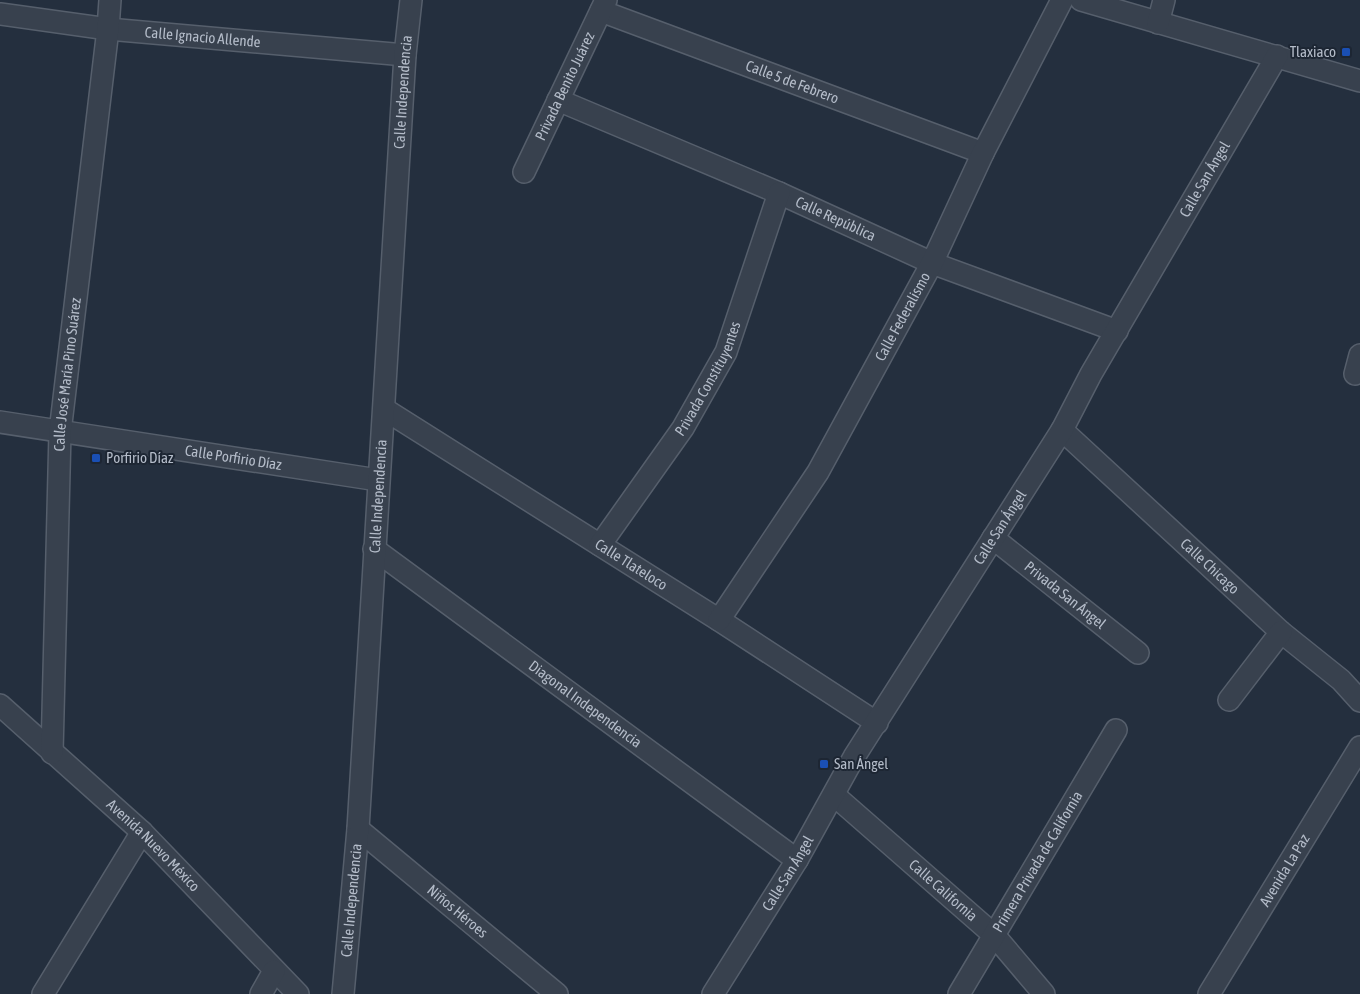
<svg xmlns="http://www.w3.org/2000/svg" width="1360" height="994" viewBox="0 0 1360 994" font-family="'Asap Condensed',sans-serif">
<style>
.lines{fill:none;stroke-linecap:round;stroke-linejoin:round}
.minor-casing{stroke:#565f6c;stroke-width:24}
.minor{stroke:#38414e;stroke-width:21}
.transit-dot{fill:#1a4fb4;stroke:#1d2633;stroke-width:2}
.labels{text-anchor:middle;stroke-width:4;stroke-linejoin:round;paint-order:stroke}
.street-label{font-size:15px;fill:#b4bcc9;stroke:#1d2633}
.poi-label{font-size:15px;fill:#b4bcc9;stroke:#1d2633;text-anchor:start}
</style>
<rect width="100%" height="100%" fill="#242f3e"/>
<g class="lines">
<g class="minor-casing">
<g id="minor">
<path d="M1081 0 1360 81"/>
<path id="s1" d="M601 11 983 153"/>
<path id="s2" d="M0 14 108 29 405 55"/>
<path d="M1158 23 1164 0"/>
<path id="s3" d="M558 100 779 193 932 263 1117 331"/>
<path id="s4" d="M524 172 606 0"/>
<path d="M1355 374 1360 355"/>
<path id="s5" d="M384 409 719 620 877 723"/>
<path id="s6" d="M0 422 378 480"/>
<path id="s7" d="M1062 430 1281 632 1341 680 1360 701"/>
<path id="s8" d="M993 538 1138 653"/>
<path id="s9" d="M600 545 683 428 726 352 779 193"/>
<path id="s10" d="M374 549 797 860"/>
<path id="s11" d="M719 620 818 472 932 263 983 153 1062 0"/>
<path d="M1229 700 1281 632"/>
<path id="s12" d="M0 705 142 832 298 994"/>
<path id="s13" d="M52 753 60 432 108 29 110 0"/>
<path id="s14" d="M834 795 994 935 1044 994"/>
<path id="s15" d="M358 829 557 994"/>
<path d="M43 994 142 832"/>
<path d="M261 994 274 971"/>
<path id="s16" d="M343 994 358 829 405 55 411 0"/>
<path id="s17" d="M713 994 797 860 854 757 1062 430 1091 374 1277 56"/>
<path id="s18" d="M959 994 1116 730"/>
<path id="s19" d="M1209 994 1360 747"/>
</g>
</g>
<use href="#minor" class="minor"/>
</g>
<g class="transit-dot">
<rect x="1341" y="47" width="10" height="10" rx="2.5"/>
<rect x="91" y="453" width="10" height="10" rx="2.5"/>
<rect x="819" y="759" width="10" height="10" rx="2.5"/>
</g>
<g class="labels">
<g class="street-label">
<text dy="5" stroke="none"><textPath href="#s2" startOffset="204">Calle Ignacio Allende</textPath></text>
<text dy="5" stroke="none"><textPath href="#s1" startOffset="204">Calle 5 de Febrero</textPath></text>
<text dy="5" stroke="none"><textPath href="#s4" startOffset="95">Privada Benito Juárez</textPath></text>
<text dy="5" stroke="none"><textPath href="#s16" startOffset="904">Calle Independencia</textPath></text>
<text dy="5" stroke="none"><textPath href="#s17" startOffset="952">Calle San Ángel</textPath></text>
<text dy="5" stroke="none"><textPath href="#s3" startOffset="302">Calle República</textPath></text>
<text dy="5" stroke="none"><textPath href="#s11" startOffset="355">Calle Federalismo</textPath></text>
<text dy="5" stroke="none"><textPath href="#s13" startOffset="379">Calle José María Pino Suárez</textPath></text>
<text dy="5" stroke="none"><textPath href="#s9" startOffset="199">Privada Constituyentes</textPath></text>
<text dy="5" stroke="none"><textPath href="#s6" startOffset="236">Calle Porfirio Díaz</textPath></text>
<text dy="5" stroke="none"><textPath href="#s16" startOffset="499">Calle Independencia</textPath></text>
<text dy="5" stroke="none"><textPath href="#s17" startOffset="548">Calle San Ángel</textPath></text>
<text dy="5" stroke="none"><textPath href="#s5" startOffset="292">Calle Tlateloco</textPath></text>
<text dy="5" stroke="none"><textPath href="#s7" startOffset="201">Calle Chicago</textPath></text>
<text dy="5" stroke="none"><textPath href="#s8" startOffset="92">Privada San Ángel</textPath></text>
<text dy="5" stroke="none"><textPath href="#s10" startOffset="262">Diagonal Independencia</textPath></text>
<text dy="5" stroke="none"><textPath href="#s12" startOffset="208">Avenida Nuevo México</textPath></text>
<text dy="5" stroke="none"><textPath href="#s18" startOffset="154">Primera Privada de California</textPath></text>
<text dy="5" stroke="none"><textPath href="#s19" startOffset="145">Avenida La Paz</textPath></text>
<text dy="5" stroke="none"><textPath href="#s17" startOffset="142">Calle San Ángel</textPath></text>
<text dy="5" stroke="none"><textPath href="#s14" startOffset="145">Calle California</textPath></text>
<text dy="5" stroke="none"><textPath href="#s16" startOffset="94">Calle Independencia</textPath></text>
<text dy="5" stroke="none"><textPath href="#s15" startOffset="129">Niños Héroes</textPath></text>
</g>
<g class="poi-label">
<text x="1336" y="57" text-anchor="end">Tlaxiaco</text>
<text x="106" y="463">Porfirio Díaz</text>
<text x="834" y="769">San Ángel</text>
</g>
</g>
</svg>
